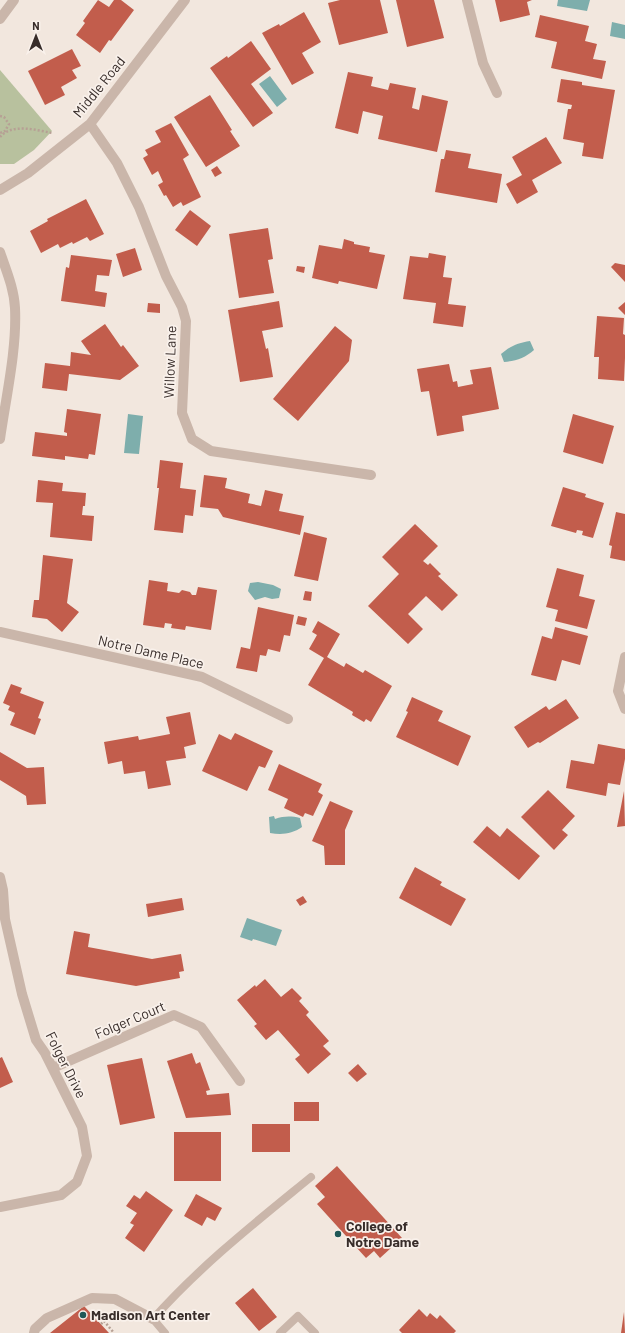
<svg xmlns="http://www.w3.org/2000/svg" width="625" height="1333" viewBox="0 0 625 1333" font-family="Barlow,sans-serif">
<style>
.green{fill:#b8c19e}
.water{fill:#7eaeac}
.building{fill:#c25d4c}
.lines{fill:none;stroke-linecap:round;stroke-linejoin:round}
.path{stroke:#b6a094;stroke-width:2.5;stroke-dasharray:2 2;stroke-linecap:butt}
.service{stroke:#cab6aa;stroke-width:8}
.minor{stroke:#cab6aa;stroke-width:10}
.poi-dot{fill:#205857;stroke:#f9f1eb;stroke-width:1.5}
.labels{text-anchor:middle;stroke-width:3.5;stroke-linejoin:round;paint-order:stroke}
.street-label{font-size:14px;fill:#382d2a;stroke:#f9f1eb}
.poi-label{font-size:14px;font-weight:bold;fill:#382d2a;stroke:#f9f1eb;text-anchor:start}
</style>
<rect width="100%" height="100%" fill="#f2e7de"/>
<path class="green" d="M0 70 52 131 34 150 14 164H0Z"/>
<path class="water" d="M558 0H590L587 11 557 6Z
M612 22 625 25V39L610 36Z
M270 76 287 99 277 107 259 84Z
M530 341 534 350C525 358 516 361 504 362L501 354C510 346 518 343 530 341Z
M128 414 143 416 139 454 124 453Z
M258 582 273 585 281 589 279 598 272 599 265 597 255 600 248 591 250 583Z
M274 816 275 819C284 816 291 816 300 818L302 827C292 834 282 835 270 833L269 817Z
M247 918 282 930 276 946 253 939 252 941 240 937Z"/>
<path class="building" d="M98 0 109 7 114 0H121L134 10 111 41 109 40 100 53 76 35 85 23 83 21Z
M340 0H380L388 33 339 45 328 3Z
M396 0H434L444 38 407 47Z
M495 0H532L527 2 530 15 500 22Z
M304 12 321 42 302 53 314 73 292 85 262 33 279 24 280 26Z
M540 15 589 26 585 41 597 44 593 59 606 61 602 79 551 68 557 42 535 37Z
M251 41 271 69 251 84 273 113 253 127 210 68 227 56 228 58Z
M72 49 81 66 72 70 77 78 61 87 65 95 45 105 28 71Z
M348 72 373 77 371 86 388 90 390 83 416 88 412 108 419 110 422 95 448 101 437 152 378 139 383 116 363 111 358 134 335 128Z
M561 79 582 82V85L615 90 603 159 582 156 584 143 563 139 568 109H571L572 105 557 102Z
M210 95 232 130 230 131 240 146 206 167 174 117Z
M171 123 189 155 183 159 201 197 183 206 181 202 173 207 166 195 164 196 158 185 163 182 158 171 152 175 143 158 148 155 145 150 161 142 155 131Z
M546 137 562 163 532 180 538 192 517 204 506 184 522 175 512 157Z
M446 150 471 154 468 168 502 174 497 203 435 192 441 159H444Z
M217 166 222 173 215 177 211 170Z
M86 199 104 234 90 241 87 237 73 244 72 242 60 248 58 244 41 253 30 231 48 221 47 219Z
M190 210 211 226 197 246 175 230Z
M268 228 273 259 268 260 274 293 239 298 229 234Z
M344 239 354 242V244L370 247 369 252 385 255 377 289 339 281 338 284 312 278 319 245 342 249Z
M135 248 142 270 123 277 116 254Z
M429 253 446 256 443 277 452 278 448 304 466 306 463 327 433 323 436 303 403 299 410 256 428 258Z
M71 255 112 260 109 276 97 275 95 291 107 293 105 307 61 301 66 267 69 268Z
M615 263 625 265V282L611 267Z
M297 266 305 267 304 273 296 271Z
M279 301 283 327 262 331 266 349 268 348 273 377 240 382 228 310Z
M625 302V315L618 308Z
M148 303 160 304V313L147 312Z
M597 316 624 318 623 334 625 335V358L624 381 598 379 599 357H594Z
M105 324 121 347 123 345 139 366 120 380 69 374 67 391 42 388 45 363 70 366 71 352 91 355 81 341Z
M335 326 352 340 349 361 298 421 273 399Z
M449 364 453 382 457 381 458 387 473 384 470 370 491 367 499 409 462 416 464 431 437 436 429 391 421 392 417 369Z
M67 409 101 414 95 455 89 454 88 459 65 456V460L32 456 35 432 67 436V433L64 432Z
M573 414 614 426 603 464 563 452Z
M160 460 183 463 180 488 196 490 193 516 185 515 183 533 154 530 159 488H157Z
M204 475 227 478 225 488 250 494 248 503 261 506 265 490 283 494 279 511 304 516 300 535 223 517 218 509 200 507Z
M38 480 63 483 62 491 86 493 85 506H83L82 515 94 516 92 541 50 537 53 503 36 502Z
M563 487 586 494 585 497 604 503 593 538 582 535 583 531 577 530 576 533 551 526Z
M616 512 625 514V561L610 558 612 546 609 545Z
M415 524 438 546 423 561 428 565 430 563 441 574 438 576 458 595 442 611 426 596 408 614 423 629 408 644 368 606 399 574 382 557Z
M304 532 327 538 318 581 294 576Z
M43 555 73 559 67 603 79 612 62 632 47 619 32 617 34 600H39Z
M557 568 584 575 579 596 595 600 587 629 555 621 558 610 546 607Z
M149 580 168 583 167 591 179 593 182 590 190 592 192 595H196L198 587 217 590 211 630 186 626 185 630 171 628 172 624 165 623 164 628 143 625Z
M305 591 312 592 311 601 303 600Z
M258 607 294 615 290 636 284 635 280 652 268 649 266 656 260 655 257 672 236 668 241 647 250 649Z
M298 616 307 618 305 626 296 624Z
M318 621 340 634 327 657 344 667 346 663 363 673 365 670 392 686 371 722 366 719 364 722 352 715 353 712 308 685 324 658 309 649 317 635 312 632Z
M555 627 588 636 580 665 562 660 556 681 531 675 542 636 552 639Z
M11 684 22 688 20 693 44 702 38 718 41 719 35 735 10 725 15 713 8 710 10 706 3 703Z
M412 697 443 711 438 721 471 736 458 766 396 737 408 712 406 711Z
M566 699 579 718 540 743 538 742 528 748 514 727 546 706 549 710Z
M190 712 196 744 184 747 186 758 166 761 171 785 148 789 145 771 124 774 122 761 108 764 104 742 138 736 139 740 170 734 166 717Z
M235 733 273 751 265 768 259 766 247 791 202 771 219 734 231 740Z
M598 744 625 749V759L620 785 608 783 606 796 566 788 571 760 594 764Z
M0 752 27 768 44 767 46 804 27 805 26 796 0 780Z
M279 764 322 784 318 792 323 795 313 816 305 813 303 817 284 808 288 799 268 790Z
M548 790 575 816 562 830 568 835 554 850 521 817Z
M624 791 625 826 617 827Z
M330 801 353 811 345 830V865H325L324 846 312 841Z
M487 826 500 837 507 828 540 856 519 880 473 842Z
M415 867 442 882 440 885 466 899 451 926 399 898Z
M303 896 307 902 300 906 296 900Z
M182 898 184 910 148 917 146 904Z
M74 931 90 934 88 947 152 959 181 954 184 971 179 972 180 978 136 986 66 974Z
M265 979 281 997 292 988 302 998 299 1001 309 1012 306 1015 329 1041 323 1046 331 1054 308 1074 295 1059 300 1055 278 1030 266 1040 254 1026 257 1024 237 1000 255 985 256 987Z
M192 1053 196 1064 200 1062 210 1090 206 1091 207 1095 229 1093 231 1115 186 1118 167 1061Z
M2 1057 13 1082 0 1088V1058Z
M142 1058 155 1118 120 1125 107 1065Z
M358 1064 367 1074 357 1082 348 1073Z
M294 1102H319V1121H294Z
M252 1124H290V1152H252Z
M174 1132H221V1181H174Z
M337 1166 402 1238 380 1258 374 1251 366 1258 317 1204 325 1197 315 1186Z
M146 1191 173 1210 144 1252 125 1238 134 1225 130 1223 137 1213 126 1206 134 1195 140 1199Z
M196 1194 222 1208 215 1221 207 1217 202 1226 184 1216Z
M253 1288 277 1317 259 1331 235 1303Z
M84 1306 109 1333H50Z
M419 1309 427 1317 430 1313 437 1319 440 1315 456 1331 454 1333H402L399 1330Z
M624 1312 625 1333H621Z"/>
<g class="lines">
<path class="path" d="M0 116 4 117 9 124 5 131 0 133
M0 137C12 123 36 130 52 133
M101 1324 104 1321 114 1333"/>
<path class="service" d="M165 1333 153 1319C201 1265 256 1222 311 1177
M280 1333 298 1316 315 1333"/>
<path class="minor" d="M467 0 483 63 497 93
M0 19 14 0
M90 124 117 163 139 207 166 276 182 307 186 321 182 413 192 439 211 451 371 475
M0 190 28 173 90 124 185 0
M0 252C6 270 14 288 15 308 17 349 6 397 0 439
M0 632 202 677 288 719
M625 657 618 691 625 709
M0 877 3 890 5 919 22 994 36 1040 45 1053 82 1127 87 1156 77 1182 61 1195 0 1207
M53 1068 174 1015 201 1027 240 1081
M34 1333 35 1329 47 1318 92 1298 115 1299 153 1319"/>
</g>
<g class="poi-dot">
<circle cx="338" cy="1234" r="4"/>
<circle cx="83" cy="1315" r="4"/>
</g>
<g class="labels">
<g class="street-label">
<text transform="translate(99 87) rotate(-51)" y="5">Middle Road</text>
<text transform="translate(170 362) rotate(-88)" y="5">Willow Lane</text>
<text transform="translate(151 652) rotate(13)" y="5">Notre Dame Place</text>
<text transform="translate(130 1020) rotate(-23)" y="5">Folger Court</text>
<text transform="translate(66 1065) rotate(63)" y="5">Folger Drive</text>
</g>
<g class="poi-label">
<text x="346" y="1231">College of<tspan x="346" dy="16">Notre Dame</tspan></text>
<text x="91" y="1320">Madison Art Center</text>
</g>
</g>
<g transform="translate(36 36)" stroke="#f9f1eb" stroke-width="3" paint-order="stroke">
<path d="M0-3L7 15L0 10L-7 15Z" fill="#382d2a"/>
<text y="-6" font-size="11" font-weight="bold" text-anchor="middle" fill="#382d2a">N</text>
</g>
</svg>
